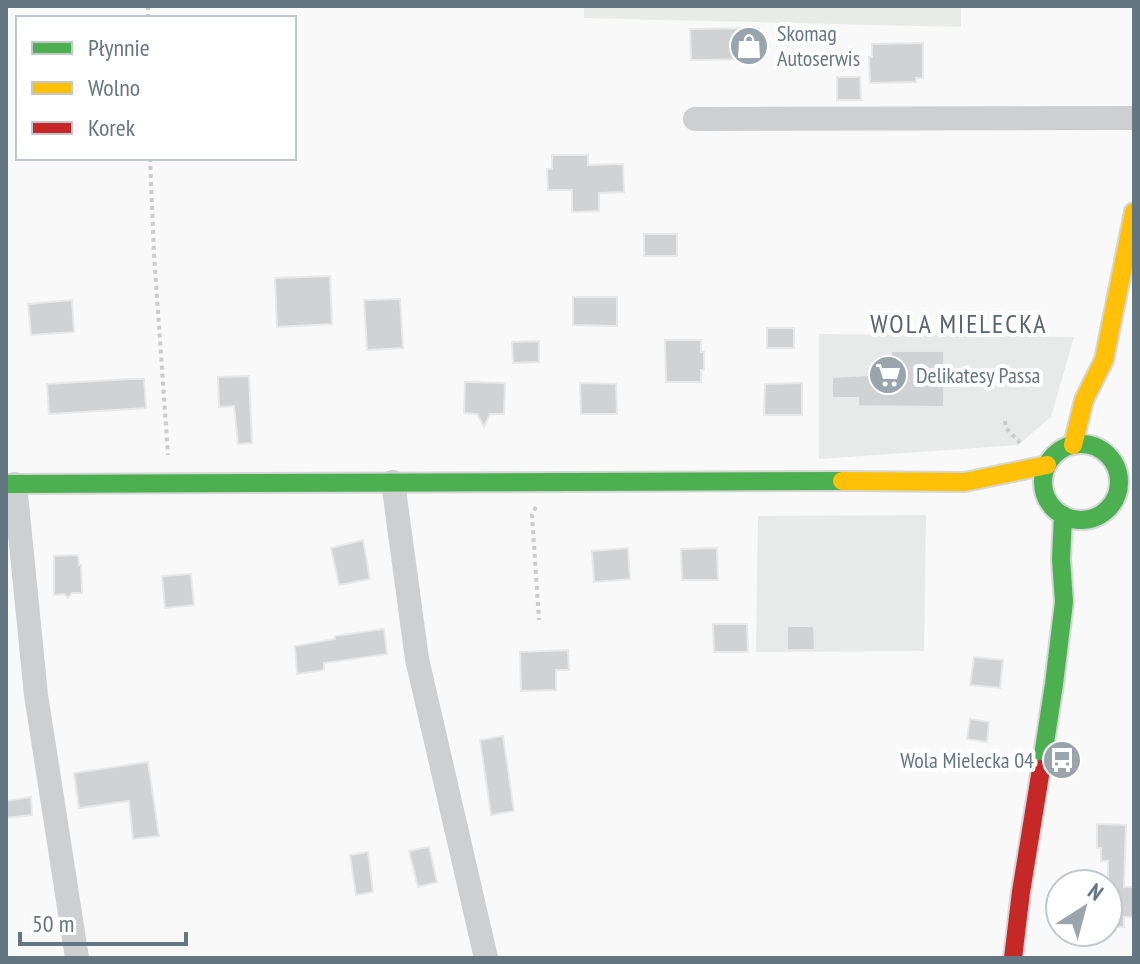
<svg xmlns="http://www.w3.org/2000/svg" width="1140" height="964" viewBox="0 0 1140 964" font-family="'PT Sans Narrow',sans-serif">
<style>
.built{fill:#e8e9e9}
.green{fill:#e8ebe6}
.building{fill:#d0d2d3;stroke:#e8e8e8;stroke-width:2}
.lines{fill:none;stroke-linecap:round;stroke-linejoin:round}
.fast-casing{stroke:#d5d6d7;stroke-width:22}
.slow-casing{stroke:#d5d6d7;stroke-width:22}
.jam-casing{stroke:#d5d6d7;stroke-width:22}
.path{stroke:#cbcccd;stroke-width:4;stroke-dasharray:4 4;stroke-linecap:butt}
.street{stroke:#cecfd0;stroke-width:24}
.fast{stroke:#4caf50;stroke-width:18}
.slow{stroke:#ffc107;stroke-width:18}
.jam{stroke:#c62828;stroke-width:18}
.labels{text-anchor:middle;stroke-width:8;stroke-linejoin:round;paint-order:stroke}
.poi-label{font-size:22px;fill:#657683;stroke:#fff;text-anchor:start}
.quarter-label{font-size:26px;letter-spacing:2px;fill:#57646e;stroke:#fff}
</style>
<rect width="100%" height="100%" fill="#f9f9f9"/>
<path class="built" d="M819 334 1074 337 1051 417 1018 445 819 459Z
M926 515 924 651 756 652 758 516Z"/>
<path class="green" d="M584 6H961V27L584 18Z"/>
<path class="building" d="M759 28V59L691 60 690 29Z
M923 43V78H916V82L870 83 869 57H872V44Z
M837 77H860L861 100H837Z
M552 155H588V165L623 164 624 192 599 193V211L572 212V190H548L547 169H552Z
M644 234H677V256H644Z
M330 276 332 324 277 327 275 278Z
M573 297H617V326L573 325Z
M400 299 403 348 367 350 364 300Z
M72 300 74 332 31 335 28 304Z
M767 328H794V348H767Z
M665 340H701V352H704V370H701V382H666Z
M539 341V362L513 363 512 342Z
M891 351H944V407L858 406V398H832V377L891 374Z
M249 376 252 443 238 444 234 406 219 407 218 377Z
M129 379H144L146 408 49 414 47 384Z
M465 382 505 383 504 414H490L484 427 477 414 464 413Z
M580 383 616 384 617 414H581Z
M802 383V415H764L765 384Z
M363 540 370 579 339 585 331 548Z
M628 548 630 579 594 582 592 551Z
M717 548 718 580H682L681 549Z
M78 555 79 565H81L82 593H72L68 598 64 594 54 595V556Z
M191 574 194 605 165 608 162 576Z
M713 624H747L748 652H714Z
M787 626H814L815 650H787Z
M384 629 387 654 324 663V670L297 674 295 646 335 639V636Z
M568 650 569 670H556V690L521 691 520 652Z
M974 657 1003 660 1000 688 970 685Z
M970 719 989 722 987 742 967 739Z
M503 736 514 811 491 815 480 740Z
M148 762 159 836 133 839 129 801 79 808 74 773Z
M31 797 32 815 6 818V801Z
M1097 824 1126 825 1124 887H1134V917H1124V927H1108V861H1101V848H1097Z
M429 847 437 882 418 887 409 851Z
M368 852 373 892 356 895 350 855Z"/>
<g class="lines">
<g class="fast-casing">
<path id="fast" d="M1043 482a38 38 0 1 1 76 0a38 38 0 1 1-76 0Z
M6 484 842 481
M1041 769 1054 684 1064 602 1061 559 1063 515"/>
</g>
<g class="slow-casing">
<path id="slow" d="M1073 445 1084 400 1104 360 1134 212
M842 481 965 482 1047 465"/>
</g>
<g class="jam-casing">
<path id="jam" d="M1013 958 1021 892 1041 769"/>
</g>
<path class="path" d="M148 6V18
M150 158 154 254 168 455
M1005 421 1006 428 1020 443
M536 507 532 515 539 620"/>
<path class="street" d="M695 119 1134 118
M393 482 417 659 486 958
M15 484 36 695 77 958"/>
<use href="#fast" class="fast"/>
<use href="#slow" class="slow"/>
<use href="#jam" class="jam"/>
</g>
<defs>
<g id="shop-disc" transform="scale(2)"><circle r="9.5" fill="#99a4ac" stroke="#fff"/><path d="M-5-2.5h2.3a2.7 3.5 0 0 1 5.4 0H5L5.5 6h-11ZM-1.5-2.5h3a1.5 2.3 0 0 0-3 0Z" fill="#fff"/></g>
<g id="supermarket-disc" transform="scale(2)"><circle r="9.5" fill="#99a4ac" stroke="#fff"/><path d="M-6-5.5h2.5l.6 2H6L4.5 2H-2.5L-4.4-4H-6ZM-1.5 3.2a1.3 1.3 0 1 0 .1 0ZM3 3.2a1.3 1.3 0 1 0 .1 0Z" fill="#fff"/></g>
<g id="bus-disc" transform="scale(2)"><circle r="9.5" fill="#99a4ac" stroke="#fff"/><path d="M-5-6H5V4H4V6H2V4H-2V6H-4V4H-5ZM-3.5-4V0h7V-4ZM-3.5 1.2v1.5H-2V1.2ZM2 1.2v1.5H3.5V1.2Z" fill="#fff"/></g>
</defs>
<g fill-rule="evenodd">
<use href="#shop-disc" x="749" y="46"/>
<use href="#supermarket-disc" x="888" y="375"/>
<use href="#bus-disc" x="1062" y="760"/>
</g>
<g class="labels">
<g class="poi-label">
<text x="777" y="41">Skomag<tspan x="777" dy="25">Autoserwis</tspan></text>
<text x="916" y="383">Delikatesy Passa</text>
<text x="1034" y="768" text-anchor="end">Wola Mielecka 04</text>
</g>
<g class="quarter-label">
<text x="959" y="333">WOLA MIELECKA</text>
</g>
</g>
<rect width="1140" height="964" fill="none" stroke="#657683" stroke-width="16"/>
<rect x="16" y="16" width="280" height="144" fill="#ffffff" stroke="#c1c8cd" stroke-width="2"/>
<rect x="32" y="42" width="40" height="12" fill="#4caf50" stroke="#c1c8cd" stroke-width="2"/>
<text x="88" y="56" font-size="24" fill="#657683">Płynnie</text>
<rect x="32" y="82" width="40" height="12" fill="#ffc107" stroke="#c1c8cd" stroke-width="2"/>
<text x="88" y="96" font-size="24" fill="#657683">Wolno</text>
<rect x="32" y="122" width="40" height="12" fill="#c62828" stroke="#c1c8cd" stroke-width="2"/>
<text x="88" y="136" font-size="24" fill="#657683">Korek</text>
<g transform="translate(1084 908) rotate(36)"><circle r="38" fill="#ffffff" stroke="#c1c8cd" stroke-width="2"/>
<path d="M0-6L14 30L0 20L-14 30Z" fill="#99a4ac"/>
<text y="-12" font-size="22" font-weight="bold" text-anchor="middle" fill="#657683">N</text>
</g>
<path d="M20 932v12h166v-12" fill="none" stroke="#657683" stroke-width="4"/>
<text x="32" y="932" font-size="24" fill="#657683" stroke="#ffffff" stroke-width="6" paint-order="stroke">50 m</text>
</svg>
